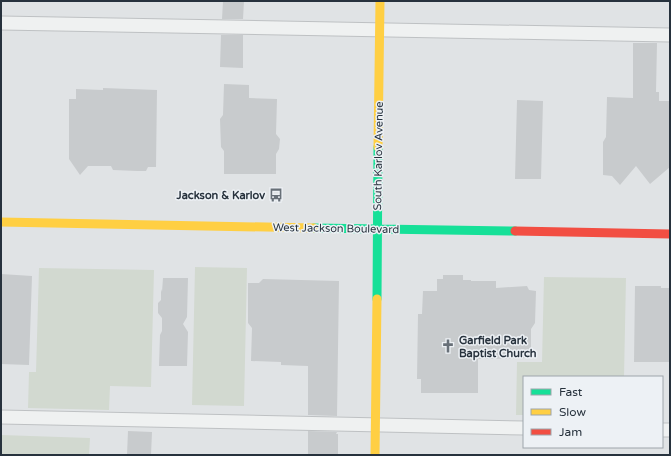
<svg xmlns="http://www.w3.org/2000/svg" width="671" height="456" viewBox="0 0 671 456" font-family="'Varela Round',sans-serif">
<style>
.green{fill:#d2d9d0}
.building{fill:#c8cbcd}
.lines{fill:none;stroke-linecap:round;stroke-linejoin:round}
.lane-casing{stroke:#bec1c3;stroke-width:15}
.lane{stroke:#eff1f1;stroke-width:13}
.fast{stroke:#16e098;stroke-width:9}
.slow{stroke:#ffcf43;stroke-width:9}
.jam{stroke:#f24e42;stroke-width:9}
.labels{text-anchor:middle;stroke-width:3;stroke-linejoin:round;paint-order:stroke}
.street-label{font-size:11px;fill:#27323d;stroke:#edf1f5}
.poi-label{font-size:11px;font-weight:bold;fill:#27323d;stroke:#edf1f5;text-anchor:end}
</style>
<rect width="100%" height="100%" fill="#e0e3e5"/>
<path class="green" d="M195 267 247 268 244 406 192 405Z
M39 268 154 270 151 387 110 386 109 410 28 408 29 372H36Z
M544 277 626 278 624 377H524V415H516L517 362H542Z
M1 435 90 438 89 455H1Z"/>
<path class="building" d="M223 1H244L243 19H222Z
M221 35H243V68L220 67Z
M633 43H657L656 92H659V101H670V167L650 184 636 166 620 185 612 176 603 175V142L606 137 607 97 633 98Z
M224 84 249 85V98L277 99 276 134 280 139 279 149 276 154V174H224V151L221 147 220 119 223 115Z
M103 88 157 90 156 167H148L146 171H137L113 170 111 166H88L80 175 69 159V99H76V89L103 90Z
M517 100 543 101 541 179H515Z
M1 274 32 276 29 365 1 364Z
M443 275H463V280H471V281H496V288L527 286 529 290 536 291 535 323 531 329V358L478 359V393H421V379H417L418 314H422L423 291H437V279H443Z
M163 278H188L187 317 183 324 188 332 187 366H159L160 335 162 331V318L158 313V303L161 300V289L162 292Z
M263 279 339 281 337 416 308 415V366L281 365V362L251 361 252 328 248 323V283H259Z
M635 286H661V288H670V362H634Z
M128 431 152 432 151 455H127Z
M308 431 337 432 336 434H338V455H308Z"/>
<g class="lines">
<g class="lane-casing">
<path id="lane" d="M1 23 670 35
M1 417 524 428
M662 430H670"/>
</g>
<use href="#lane" class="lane"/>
<path class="fast" d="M314 228 515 231
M377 299 378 147"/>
<path class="slow" d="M378 147 380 1
M1 222 314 228
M375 455 377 299"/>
<path class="jam" d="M515 231 670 234"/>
</g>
<defs>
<g id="bus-bare" transform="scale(1.08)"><path d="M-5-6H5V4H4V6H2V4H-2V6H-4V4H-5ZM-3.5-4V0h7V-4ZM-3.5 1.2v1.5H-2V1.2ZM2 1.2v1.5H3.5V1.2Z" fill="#687078" stroke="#edf1f5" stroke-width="2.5" paint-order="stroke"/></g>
<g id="church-bare" transform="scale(1.08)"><path d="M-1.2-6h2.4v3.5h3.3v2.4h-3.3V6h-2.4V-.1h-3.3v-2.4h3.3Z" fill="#687078" stroke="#edf1f5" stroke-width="2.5" paint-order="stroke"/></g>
</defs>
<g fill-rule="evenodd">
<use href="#bus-bare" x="276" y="195"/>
<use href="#church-bare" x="448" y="346"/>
</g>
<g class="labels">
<g class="street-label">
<text transform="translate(378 156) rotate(-89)" y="4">South Karlov Avenue</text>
<text transform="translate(336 228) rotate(1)" y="4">West Jackson Boulevard</text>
</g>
<g class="poi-label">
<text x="265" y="199">Jackson &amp; Karlov</text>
<text x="459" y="344" text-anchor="start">Garfield Park<tspan x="459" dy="13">Baptist Church</tspan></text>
</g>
</g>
<rect width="671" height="456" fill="none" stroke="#27323d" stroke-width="4"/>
<rect x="523" y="376" width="140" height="72" fill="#edf1f5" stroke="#9ea5ab"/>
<rect x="531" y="389" width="20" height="6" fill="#16e098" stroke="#9ea5ab"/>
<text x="559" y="396" font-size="12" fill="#27323d">Fast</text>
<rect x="531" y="409" width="20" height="6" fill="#ffcf43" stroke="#9ea5ab"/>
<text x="559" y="416" font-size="12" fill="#27323d">Slow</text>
<rect x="531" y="429" width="20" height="6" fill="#f24e42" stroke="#9ea5ab"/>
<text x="559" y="436" font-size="12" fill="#27323d">Jam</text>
</svg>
